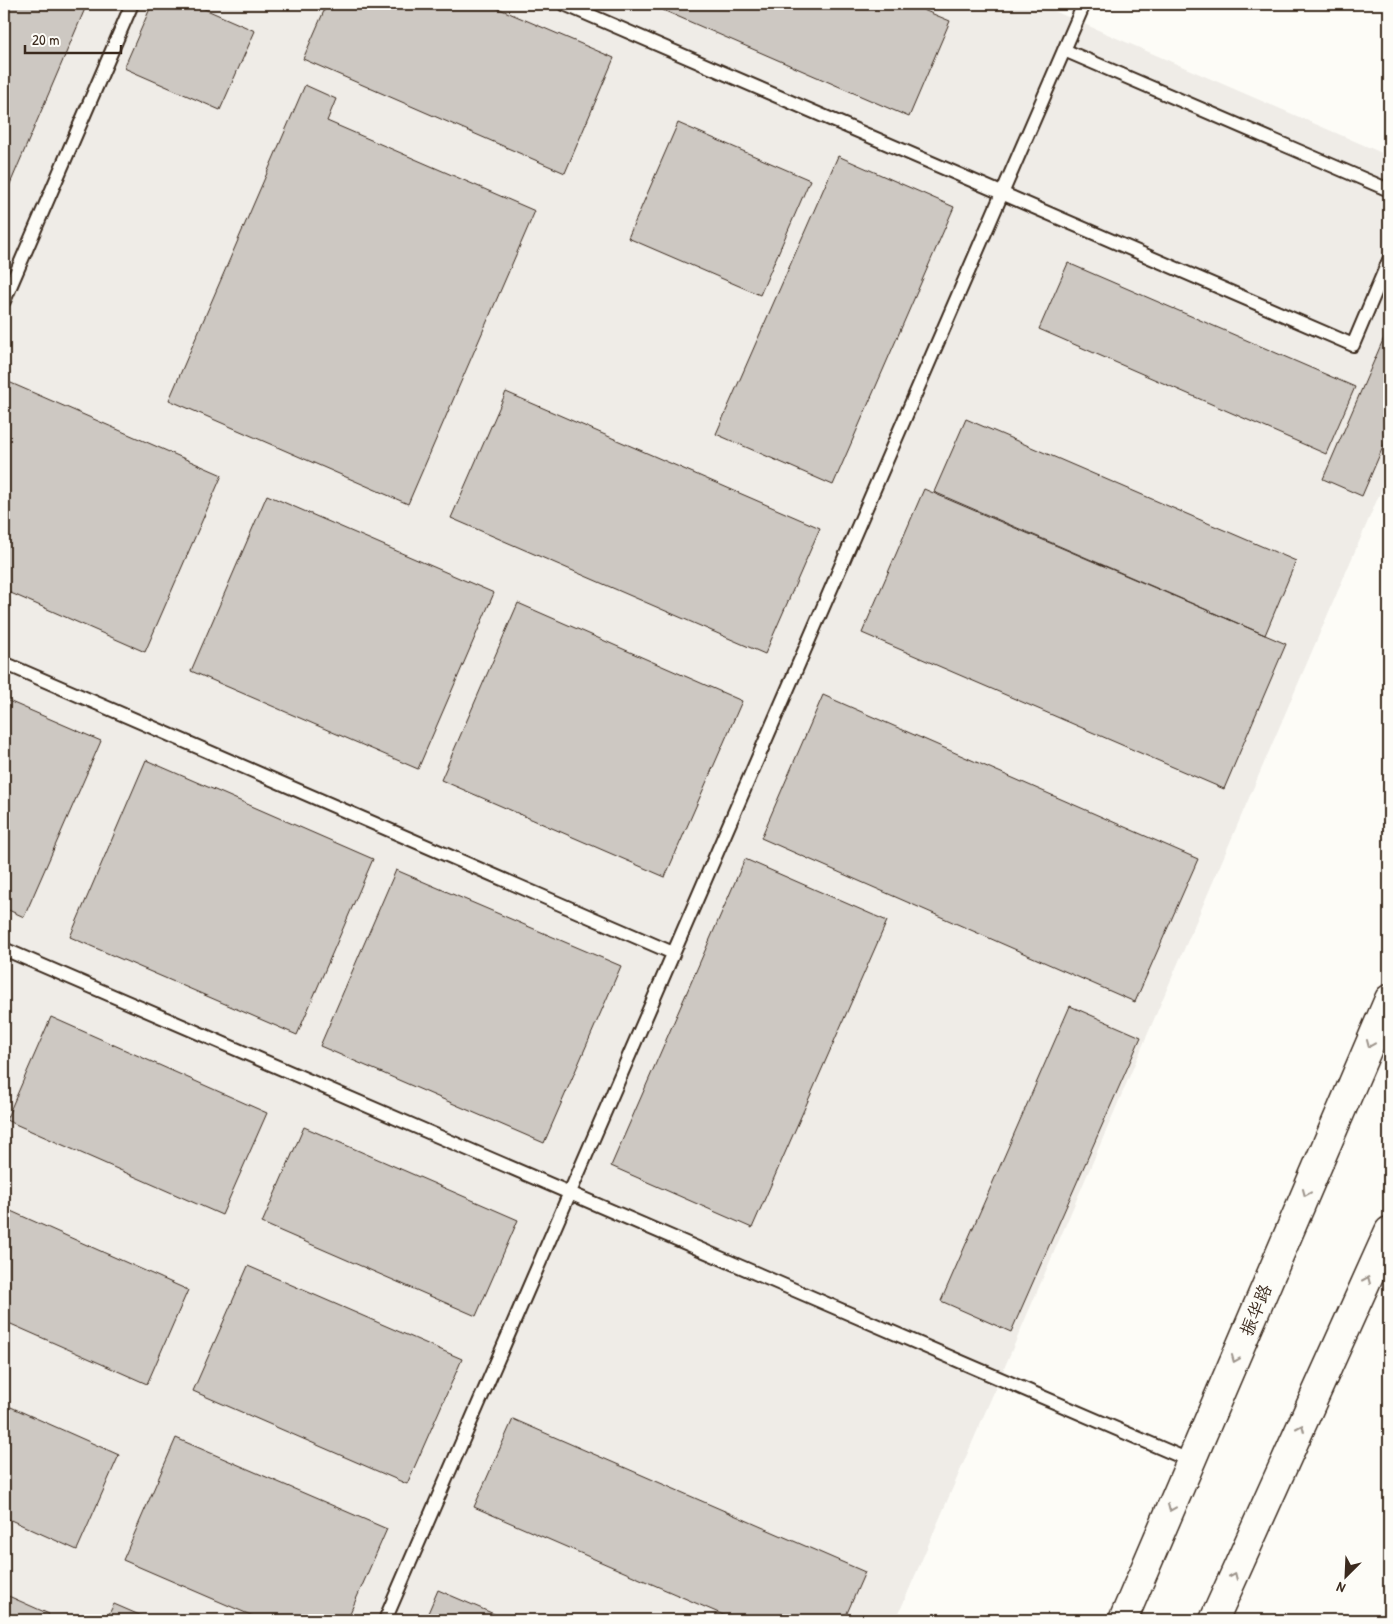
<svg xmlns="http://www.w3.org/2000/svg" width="1393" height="1624" viewBox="0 0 1393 1624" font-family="'Patrick Hand','LXGW WenKai TC',sans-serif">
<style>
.built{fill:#efece7}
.building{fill:#cdc8c2;stroke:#3b2a1e}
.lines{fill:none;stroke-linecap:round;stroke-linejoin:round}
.service-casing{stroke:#3b2a1e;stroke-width:16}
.secondary-casing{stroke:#3b2a1e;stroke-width:31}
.service{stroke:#fdfcf7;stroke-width:12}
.secondary{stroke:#fdfcf7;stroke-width:28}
.oneway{stroke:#9c938a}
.labels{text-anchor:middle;stroke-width:4.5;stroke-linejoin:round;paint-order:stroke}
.street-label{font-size:18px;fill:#3b2a1e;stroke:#fdfcf7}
</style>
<rect width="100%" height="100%" fill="#fdfcf7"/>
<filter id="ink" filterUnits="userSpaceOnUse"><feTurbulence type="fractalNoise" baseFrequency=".02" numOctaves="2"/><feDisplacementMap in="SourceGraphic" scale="10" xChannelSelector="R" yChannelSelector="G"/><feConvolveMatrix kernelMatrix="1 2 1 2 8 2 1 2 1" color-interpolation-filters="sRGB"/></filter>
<g filter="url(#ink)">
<path class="built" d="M4 4H1038L1389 156V472L896 1620H4Z"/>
<path class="building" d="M4 4H87L4 198Z
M152 4H193L255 31 220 110 124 68Z
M327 4H488L614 58 565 173 303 59Z
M649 4H909L950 21 909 117Z
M305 85 336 99 327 121 535 211 408 504 169 400Z
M678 123 810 180 760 295 628 238Z
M838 156 954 207 833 485 716 434Z
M1068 263 1355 387 1326 454 1039 329Z
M1389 326V433L1362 496 1323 479Z
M4 380 222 475 145 652 4 590Z
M506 392 820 528 765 654 451 518Z
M966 419 1296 561 1265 635 934 492Z
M924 489 1286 644 1224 789 862 633Z
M267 495 494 593 418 769 191 671Z
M518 603 742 701 665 877 441 780Z
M823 695 1198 859 1135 1002 761 838Z
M4 699 101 741 24 917 4 908Z
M146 760 373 859 297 1035 70 937Z
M745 859 887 921 752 1228 611 1166Z
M396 870 621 966 544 1143 320 1046Z
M1070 1006 1141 1037 1011 1332 941 1301Z
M51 1017 267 1113 222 1215 6 1120Z
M304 1127 518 1220 476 1316 262 1223Z
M4 1208 188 1290 147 1384 4 1321Z
M248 1266 462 1359 407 1484 193 1391Z
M4 1404 119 1455 77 1550 4 1517Z
M513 1419 865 1572 844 1620H735L474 1507Z
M176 1438 387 1529 347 1620H262L123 1560Z
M438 1590 508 1620H425Z
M4 1594 49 1614 46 1620H4Z
M114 1604 151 1620H106Z"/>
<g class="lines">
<g class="service-casing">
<path id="service" d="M564 4 1353 345 1389 260
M1064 50 1389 190
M4 301 132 4
M4 663 673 953
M4 949 1191 1461
M385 1620 1084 4"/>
</g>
<g class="secondary-casing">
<path id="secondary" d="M1123 1620 1389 999
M1214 1620 1389 1231"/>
</g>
<use href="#service" class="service"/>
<use href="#secondary" class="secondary"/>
</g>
<defs><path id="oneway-chevron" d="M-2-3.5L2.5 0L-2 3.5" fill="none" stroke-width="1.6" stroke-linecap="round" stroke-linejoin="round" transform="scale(1.25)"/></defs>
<g class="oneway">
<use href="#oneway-chevron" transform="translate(1370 1044) rotate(113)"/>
<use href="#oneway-chevron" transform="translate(1306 1193) rotate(113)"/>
<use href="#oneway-chevron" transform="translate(1367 1280) rotate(-66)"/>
<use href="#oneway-chevron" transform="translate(1235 1359) rotate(113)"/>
<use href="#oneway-chevron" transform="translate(1301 1428) rotate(-66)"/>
<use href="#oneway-chevron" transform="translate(1171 1508) rotate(113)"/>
<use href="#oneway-chevron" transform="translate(1234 1576) rotate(-66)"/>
</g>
</g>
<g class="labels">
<g class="street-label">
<text transform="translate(1256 1310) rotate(-67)" y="6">振华路</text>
</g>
</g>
<rect width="1393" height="1624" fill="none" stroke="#fdfcf7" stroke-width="20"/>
<rect x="10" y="10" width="1373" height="1604" fill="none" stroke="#3b2a1e" stroke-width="2" filter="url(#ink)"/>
<g transform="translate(1346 1576) rotate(204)" stroke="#fdfcf7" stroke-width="4" paint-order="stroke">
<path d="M0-4L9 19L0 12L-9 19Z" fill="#3b2a1e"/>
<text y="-8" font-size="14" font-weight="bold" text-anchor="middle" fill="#3b2a1e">N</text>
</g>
<path d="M25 45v8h96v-8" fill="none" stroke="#3b2a1e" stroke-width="2.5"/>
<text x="32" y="45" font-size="15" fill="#3b2a1e" stroke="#fdfcf7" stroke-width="4" paint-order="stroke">20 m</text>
</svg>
